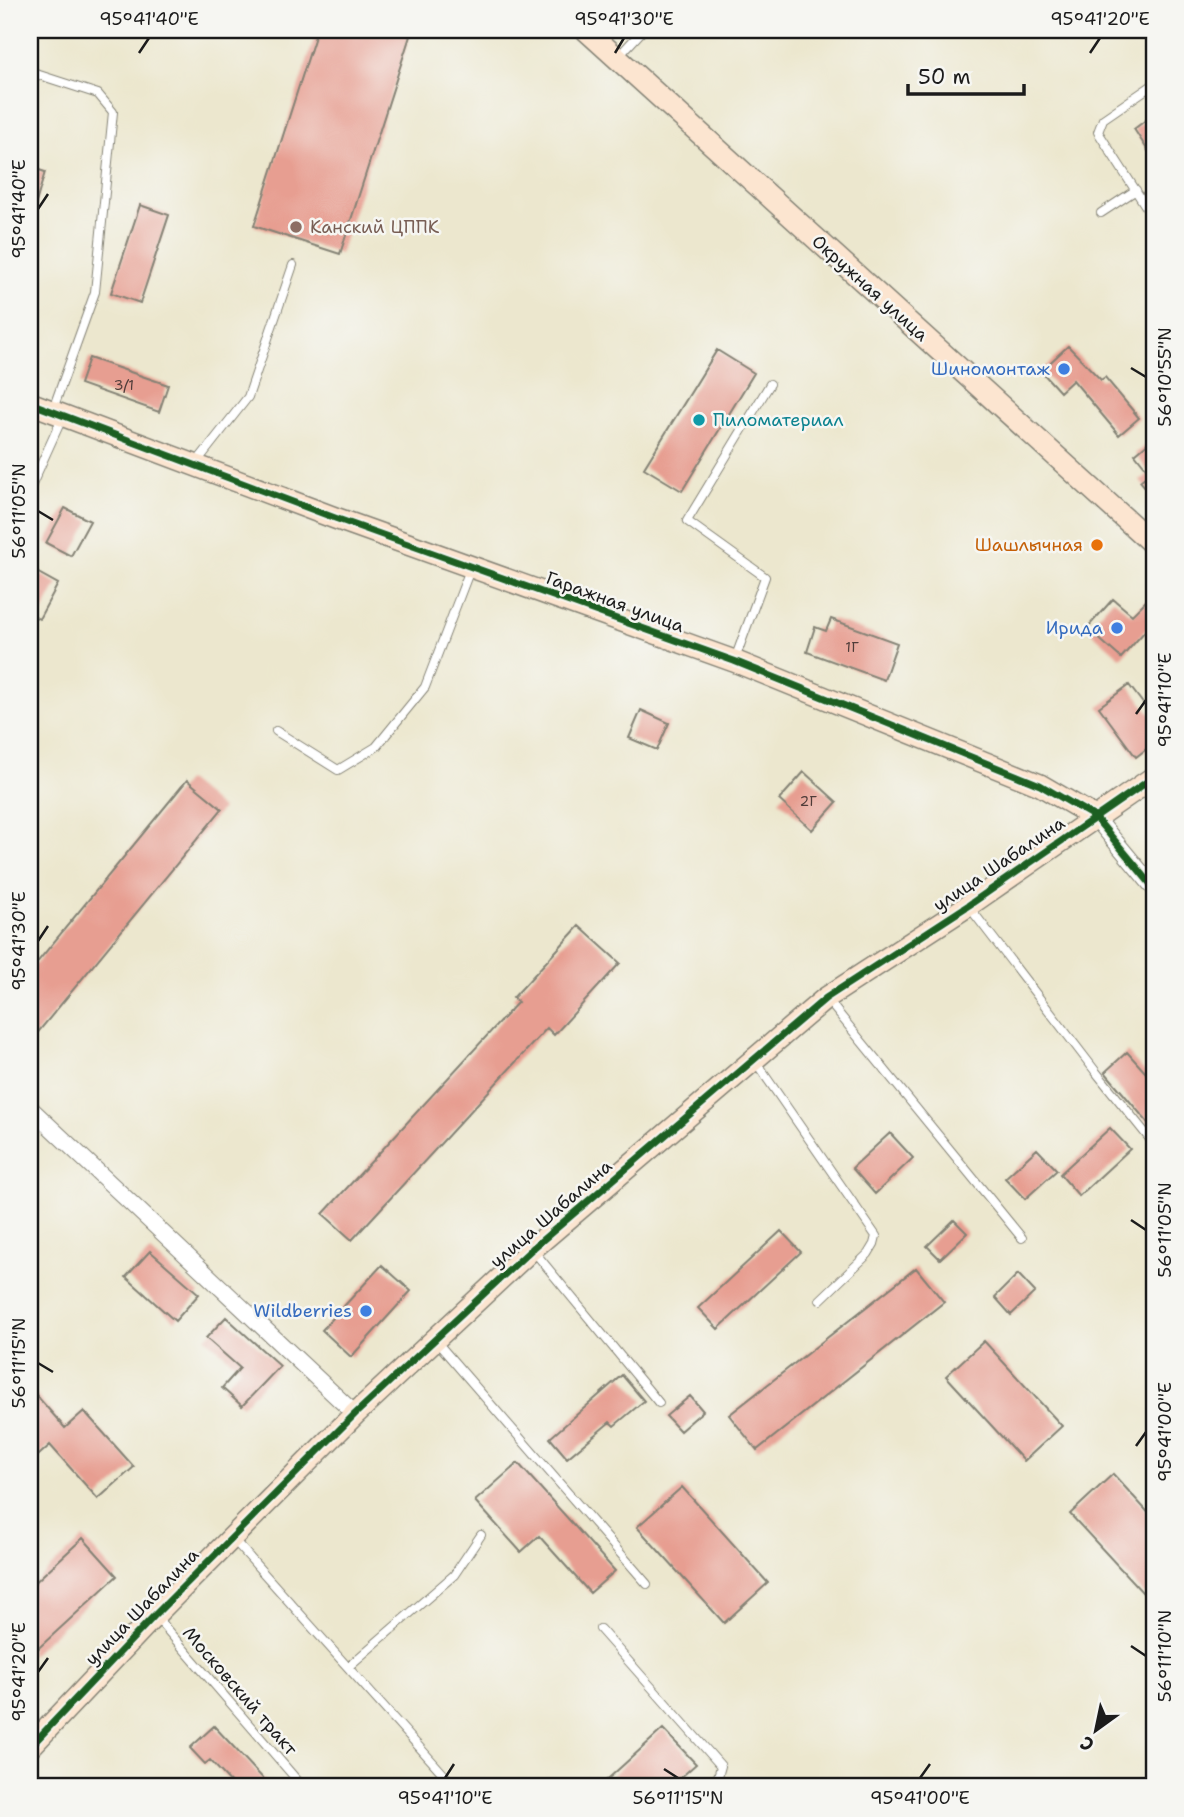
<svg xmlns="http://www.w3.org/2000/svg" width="1184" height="1817" viewBox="0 0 1184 1817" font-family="'Shantell Sans',sans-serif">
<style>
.building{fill:#e79e91}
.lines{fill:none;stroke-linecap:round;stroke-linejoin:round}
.lane-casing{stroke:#848275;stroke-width:10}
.street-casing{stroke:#848275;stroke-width:18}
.secondary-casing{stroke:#848275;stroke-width:24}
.lane{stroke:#fff;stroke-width:8}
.street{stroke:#fff;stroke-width:16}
.secondary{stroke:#fce5d0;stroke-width:21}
.cycleway-casing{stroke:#f6f6f2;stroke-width:11}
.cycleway{stroke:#1b5e20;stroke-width:7}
.ticks{fill:none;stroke:#1c1c1c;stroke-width:2.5}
.education-dot{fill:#8d6e63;stroke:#f6f6f2;stroke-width:2.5}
.shop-dot{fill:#3f7fe0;stroke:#f6f6f2;stroke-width:2.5}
.culture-dot{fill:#0f9aa8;stroke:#f6f6f2;stroke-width:2.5}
.food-dot{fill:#e8710a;stroke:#f6f6f2;stroke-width:2.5}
.labels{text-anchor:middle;stroke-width:5;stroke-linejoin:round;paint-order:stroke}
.number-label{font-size:14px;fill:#4f3c39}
.education-label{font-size:18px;fill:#785e54;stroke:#f6f6f2;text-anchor:start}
.street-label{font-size:18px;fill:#1c1c1c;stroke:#f6f6f2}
.shop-label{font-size:18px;fill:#366cbe;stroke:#f6f6f2;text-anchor:end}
.culture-label{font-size:18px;fill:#0d838f;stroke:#f6f6f2;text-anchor:start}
.food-label{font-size:18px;fill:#c56008;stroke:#f6f6f2;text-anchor:end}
.neatline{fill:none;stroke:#1c1c1c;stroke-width:2.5}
.ticks-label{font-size:18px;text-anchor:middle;fill:#1c1c1c}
</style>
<rect width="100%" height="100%" fill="#f6f6f2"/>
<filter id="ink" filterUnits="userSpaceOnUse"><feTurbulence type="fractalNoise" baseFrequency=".0143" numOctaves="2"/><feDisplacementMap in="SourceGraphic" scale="14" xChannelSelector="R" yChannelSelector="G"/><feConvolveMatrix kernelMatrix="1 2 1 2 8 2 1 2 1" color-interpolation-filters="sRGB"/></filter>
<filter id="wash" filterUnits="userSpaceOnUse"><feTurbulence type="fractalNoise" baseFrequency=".00686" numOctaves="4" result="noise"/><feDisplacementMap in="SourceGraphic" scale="28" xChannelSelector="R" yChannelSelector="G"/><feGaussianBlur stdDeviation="1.57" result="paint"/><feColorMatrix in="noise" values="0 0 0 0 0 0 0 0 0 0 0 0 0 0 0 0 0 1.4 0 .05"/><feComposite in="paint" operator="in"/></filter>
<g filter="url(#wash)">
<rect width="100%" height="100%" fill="#ece7ce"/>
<g id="blocks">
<path class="building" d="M317 30H390L410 36 340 254 254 226Z
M1154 114V160L1134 129Z
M30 167 45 172 33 213H30Z
M140 205 169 215 140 303 111 293Z
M1068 346 1101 380 1105 377 1139 418 1119 435 1073 380 1060 392 1041 371Z
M717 350 754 373 682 491 644 468Z
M89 358 168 385 159 412 80 384Z
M1154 438V498L1140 481 1150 473 1135 454Z
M65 508 90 521 71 556 46 543Z
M33 570 58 584 39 619 30 614V577Z
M1154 593V621L1121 658 1087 628 1113 599 1132 615Z
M831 619 897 643 884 680 807 652 815 627 826 631Z
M1129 685 1154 718V743L1136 757 1099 707Z
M641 710 669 723 657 750 629 738Z
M804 772 837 802 812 830 779 800Z
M187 780 222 809 30 1042V971Z
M579 926 620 963 554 1035 547 1028 352 1240 323 1214 518 1002 513 998Z
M1127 1052 1154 1082V1130L1105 1072Z
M1110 1128 1130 1149 1079 1196 1060 1174Z
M890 1133 913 1158 875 1194 852 1168Z
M1037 1149 1057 1170 1025 1199 1005 1178Z
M954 1220 967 1233 940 1259 927 1246Z
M781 1231 801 1252 718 1329 698 1308Z
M150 1251 199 1294 175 1321 126 1277Z
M382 1265 411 1291 351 1357 322 1330Z
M916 1268 944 1302 757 1450 729 1415Z
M1018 1274 1035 1292 1011 1315 995 1297Z
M226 1317 280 1366 242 1406 222 1388 240 1368 206 1338Z
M984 1341 1062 1426 1024 1461 946 1376Z
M622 1375 644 1401 614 1426 610 1422 567 1458 550 1438Z
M30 1388 65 1428 84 1411 134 1467 98 1499 50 1445 30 1463Z
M690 1396 703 1411 680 1431 666 1416Z
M518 1463 615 1571 590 1593 539 1536 521 1552 475 1501Z
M1113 1474 1154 1519V1605L1070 1514Z
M682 1487 768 1583 724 1623 637 1527Z
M83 1538 117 1576 30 1656V1587Z
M214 1726 271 1787H235L210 1760 205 1764 190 1748Z
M663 1729 696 1764 670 1787H599Z"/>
</g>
</g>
<g filter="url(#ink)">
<use href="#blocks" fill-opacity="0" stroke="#848275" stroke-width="2"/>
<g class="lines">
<g class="lane-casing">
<path id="lane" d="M617 58 643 30
M30 72 98 94 113 112 95 292 53 409
M1154 84 1103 119 1098 132 1154 219
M1101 213 1136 190
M196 463 248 397 293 265
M30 489 63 416
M735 659 765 577 687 521 770 384
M276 731 338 770 376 747 425 687 471 567
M970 908 1096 1072 1154 1144
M826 998 1022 1238
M755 1061 876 1236 874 1244 868 1254 820 1300
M532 1249 659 1403
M435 1340 647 1584
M234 1540 455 1787
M156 1617 303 1787
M600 1629 721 1766 715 1787
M348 1667 454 1575 481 1535"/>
</g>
<g class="street-casing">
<path id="street" d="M1095 817 1154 888
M30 1108 355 1414"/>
</g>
<g class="secondary-casing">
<path id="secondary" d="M586 30 1154 545
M30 403 335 518 734 661 1040 785 1095 817
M30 1747 154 1616 355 1414 532 1249 826 998 969 905 1154 777"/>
</g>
<use href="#lane" class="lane"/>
<use href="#street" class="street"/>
<use href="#secondary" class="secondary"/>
<g class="cycleway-casing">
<path id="cycleway" d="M30 403 335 518 734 661 1040 785 1095 817 1154 888
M30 1747 154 1616 355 1414 532 1249 826 998 969 905 1154 777"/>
</g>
<use href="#cycleway" class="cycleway"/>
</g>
</g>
<path class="ticks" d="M139 53 149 38M615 53 624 38M1090 53 1100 38M38 209 48 194M1131 368 1146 377M38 511 53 520M1136 714 1146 700M38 941 48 926M1131 1220 1146 1230M38 1363 53 1372M1136 1446 1146 1432M1131 1646 1146 1656M38 1672 48 1658M664 1769 678 1778M445 1778 454 1764M920 1778 930 1764"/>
<circle class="education-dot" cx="296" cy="227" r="7"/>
<g class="shop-dot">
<circle cx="1064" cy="369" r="7"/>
<circle cx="1117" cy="628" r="7"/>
<circle cx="366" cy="1311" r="7"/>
</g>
<circle class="culture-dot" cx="699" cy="420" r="7"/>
<circle class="food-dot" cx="1097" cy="545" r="7"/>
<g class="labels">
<g class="number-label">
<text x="124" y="390">3/1</text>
<text x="852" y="652">1Г</text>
<text x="808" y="806">2Г</text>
</g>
<g class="education-label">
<text x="310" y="233">Канский ЦППК</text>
</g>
<g class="street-label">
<text transform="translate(870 288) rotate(42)" y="6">Окружная улица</text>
<text transform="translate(615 602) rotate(20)" y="6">Гаражная улица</text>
<text transform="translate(999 864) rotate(-34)" y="6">улица Шабалина</text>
<text transform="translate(551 1214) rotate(-41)" y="6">улица Шабалина</text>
<text transform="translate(142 1607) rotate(-46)" y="6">улица Шабалина</text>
<text transform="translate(240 1691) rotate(49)" y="6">Московский тракт</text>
</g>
<g class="shop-label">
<text x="1050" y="375">Шиномонтаж</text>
<text x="1103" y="634">Ирида</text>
<text x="352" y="1317">Wildberries</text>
</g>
<g class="culture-label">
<text x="713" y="426">Пиломатериал</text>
</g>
<g class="food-label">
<text x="1083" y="551">Шашлычная</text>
</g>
</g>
<rect width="1184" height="1817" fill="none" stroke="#f6f6f2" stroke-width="77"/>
<g transform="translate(1096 1730) rotate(213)" stroke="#f6f6f2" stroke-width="5" paint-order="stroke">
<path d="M0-5L12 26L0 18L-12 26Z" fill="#1c1c1c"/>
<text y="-10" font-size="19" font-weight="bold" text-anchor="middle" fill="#1c1c1c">С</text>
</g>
<path d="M908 84v10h116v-10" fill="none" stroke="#1c1c1c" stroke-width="3.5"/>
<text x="918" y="84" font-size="21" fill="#1c1c1c" stroke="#f6f6f2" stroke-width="5" paint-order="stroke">50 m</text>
<rect x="38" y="38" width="1108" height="1740" class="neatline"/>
<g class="ticks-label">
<text x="149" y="25">95°41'40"E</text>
<text x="624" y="25">95°41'30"E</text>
<text x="1100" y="25">95°41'20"E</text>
<text transform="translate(19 209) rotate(-90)" y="6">95°41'40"E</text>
<text transform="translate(1165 377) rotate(-90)" y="6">56°10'55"N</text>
<text transform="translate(19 511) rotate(-90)" y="6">56°11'05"N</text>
<text transform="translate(1165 700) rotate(-90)" y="6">95°41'10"E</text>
<text transform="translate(19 941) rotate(-90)" y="6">95°41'30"E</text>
<text transform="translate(1165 1230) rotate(-90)" y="6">56°11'05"N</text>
<text transform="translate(19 1363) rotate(-90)" y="6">56°11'15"N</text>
<text transform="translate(1165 1432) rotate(-90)" y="6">95°41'00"E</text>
<text transform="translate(1165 1656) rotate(-90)" y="6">56°11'10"N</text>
<text transform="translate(19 1672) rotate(-90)" y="6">95°41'20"E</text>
<text x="445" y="1804">95°41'10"E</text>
<text x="678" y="1804">56°11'15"N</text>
<text x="920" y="1804">95°41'00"E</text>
</g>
</svg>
